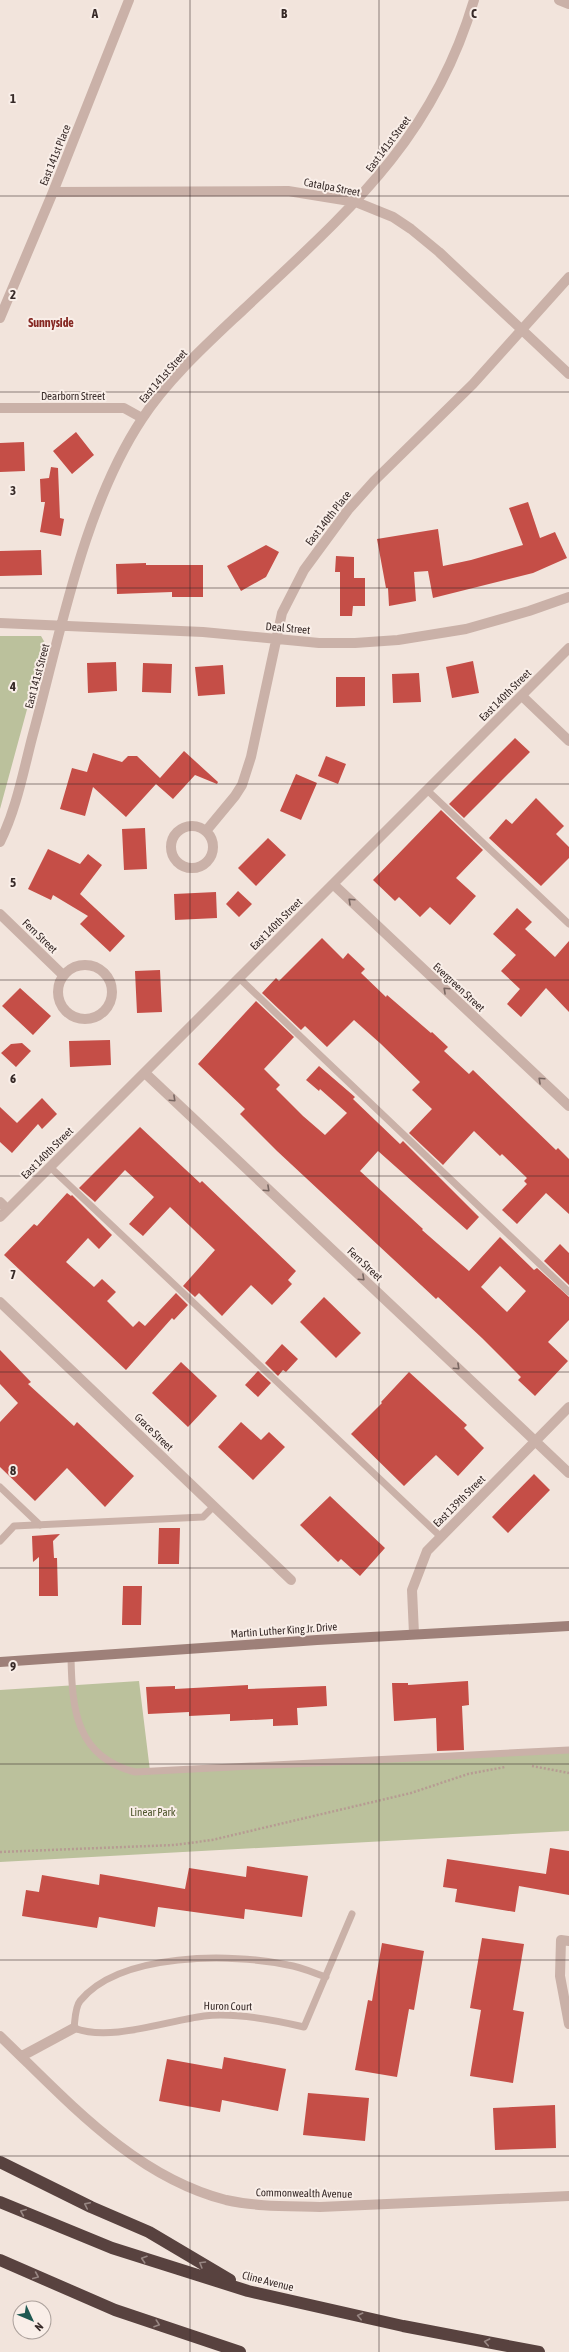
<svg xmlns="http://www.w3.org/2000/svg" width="569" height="2352" viewBox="0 0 569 2352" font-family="'Asap Condensed',sans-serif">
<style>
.green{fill:#bbc19c}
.building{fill:#c54e47;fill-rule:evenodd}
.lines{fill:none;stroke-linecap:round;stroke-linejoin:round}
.path{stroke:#b69b92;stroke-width:2.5;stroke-dasharray:2 2;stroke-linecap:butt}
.service{stroke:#cab1a8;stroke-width:7}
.minor{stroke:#cab1a8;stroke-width:10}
.secondary{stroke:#9e8079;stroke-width:10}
.motorway{stroke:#58423f;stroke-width:12}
.oneway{stroke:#796762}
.oneway2{stroke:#988783}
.grid{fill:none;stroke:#372a28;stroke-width:1;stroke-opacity:0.55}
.labels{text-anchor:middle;stroke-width:4;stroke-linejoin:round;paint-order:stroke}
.street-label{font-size:11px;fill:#372a28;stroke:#f9eee8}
.park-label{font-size:11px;fill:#4e552c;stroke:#f9eee8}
.neighbourhood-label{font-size:12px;font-weight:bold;fill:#852722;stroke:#f9eee8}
.grid-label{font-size:13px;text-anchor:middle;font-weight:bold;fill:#372a28;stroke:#f9eee8;stroke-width:4;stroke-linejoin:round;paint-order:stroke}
</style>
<rect width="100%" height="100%" fill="#f2e4dc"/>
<path class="green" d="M0 636H41L45 643 0 809Z
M139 1681 150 1771 569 1750V1831L0 1862V1690Z"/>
<path class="building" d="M76 432 94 455 72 474 53 451Z
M24 442 25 471 0 472V443Z
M51 467 58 468 60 518 64 519 61 536 40 532 45 502H41L40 479 49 478Z
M528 502 540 538 555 532 567 558 533 573 433 598 428 571 414 572 416 601 389 606 388 588H386L377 539 438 529 443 566 471 560 523 545 509 508Z
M266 545 279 552 266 577 241 591 227 566Z
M41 550 42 575 0 576V551Z
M336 556 354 557V578H365V606H353L352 616H340V572H335Z
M146 563V565H203V597H172V592L117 594 116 564Z
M473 661 479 693 452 698 446 667Z
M116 662 117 691 88 693 87 663Z
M143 663 172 664 171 693 142 692Z
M223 665 225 694 198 696 195 667Z
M419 673 421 702 393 703 392 674Z
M336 677H365V706L336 707Z
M515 738 530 752 464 818 449 804Z
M184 751 218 782 217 784 195 775 173 799 156 784 126 817 93 787 85 816 60 809 72 768 87 772 93 753 122 762 128 756H137L160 778Z
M326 756 346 764 338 784 318 776Z
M296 774 317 783 301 820 280 811Z
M536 798 564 826 556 834 569 847V858L541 886 489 838 506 819 512 824Z
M441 810 483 850 456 878 476 896 450 925 430 907 420 917 399 897 395 901 373 880Z
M145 828 147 869 124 870 122 829Z
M268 838 286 855 256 886 238 868Z
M48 849 80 864 88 854 102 865 80 894 125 936 110 952 80 924 88 916 53 895 51 900 28 889Z
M238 891 252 904 239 917 226 904Z
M216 892 217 918 175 920 174 894Z
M517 908 532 922 525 929 555 957 569 941V1012L546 988 521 1017 507 1004 520 989 501 971 516 955 493 934Z
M322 938 343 959 348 953 365 969 361 973 386 997 387 995 431 1033 432 1032 448 1047 444 1051 469 1074 473 1070 556 1150 558 1148 569 1159V1214L546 1193 517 1224 502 1210 527 1184 524 1181 527 1178 502 1154 500 1156 474 1131 443 1165 409 1133 432 1109 412 1090 420 1082 381 1044 354 1020 327 1047 305 1026 301 1030 262 993 276 978 279 981Z
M160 970 162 1012 137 1013 135 971Z
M20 988 51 1016 33 1035 2 1006Z
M256 1001 294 1037 264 1069 280 1085 276 1089 303 1116 325 1135 347 1113 320 1089 319 1091 306 1080 319 1066 355 1097 353 1099 400 1144 403 1141 479 1217 467 1230 378 1151 360 1171 423 1229 422 1230 469 1271 500 1237 534 1270 537 1268 569 1297V1320L548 1342 568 1361 535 1396 518 1380 521 1377 482 1338 438 1297 436 1299 277 1151 240 1114 245 1109 198 1064ZM500 1266 526 1291 507 1312 481 1287Z
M110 1040 111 1065 70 1067 69 1041Z
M22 1043 31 1051 16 1067 1 1053 11 1044Z
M42 1098 57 1114 42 1129 38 1124 12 1153 0 1142V1107L17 1123Z
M140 1127 200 1183 202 1181 296 1271 288 1280 292 1284 272 1305 251 1285 222 1316 199 1293 195 1297 183 1286 215 1250 170 1207 143 1236 129 1224 154 1197 125 1170 95 1202 79 1188Z
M67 1193 71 1196 72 1195 112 1235 99 1249 88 1238 66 1262 94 1287 102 1279 116 1292 107 1301 133 1327 139 1321 145 1326 176 1293 188 1305 174 1320 172 1318 126 1370 4 1255 34 1224 37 1226Z
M560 1244 569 1253V1285L544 1261Z
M324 1297 361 1333 336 1358 300 1322Z
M282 1344 298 1359 286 1372 283 1370 278 1376 265 1363Z
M0 1350 31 1382 28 1384 74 1426 77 1422 134 1476 105 1507 67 1468 35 1501 0 1467V1422L18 1403 0 1384Z
M181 1362 217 1396 188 1427 152 1393Z
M258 1371 271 1383 258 1397 245 1385Z
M409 1372 467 1425 464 1428 484 1448 458 1476 436 1455 404 1486 351 1434 382 1403 381 1402Z
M241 1422 261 1440 269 1432 285 1447 253 1480 218 1447Z
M534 1474 550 1490 508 1533 492 1517Z
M330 1496 385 1548 360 1576 341 1559 338 1562 300 1525Z
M159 1528H180L179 1564H158Z
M60 1534 53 1541 54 1558H57L58 1596H39V1557L33 1562 32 1536Z
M123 1586H142L141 1625H122Z
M468 1681 469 1705 462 1706 464 1750 437 1751 436 1718 394 1721 392 1683H408V1685Z
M248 1685V1689L326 1686 327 1706 297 1708 298 1725 273 1726V1719L230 1721V1714L189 1716V1712L148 1714 146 1687 175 1686V1689Z
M550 1848 569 1851V1895L519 1886 515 1912 455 1902 457 1889 443 1887 447 1859 546 1874Z
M247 1866 308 1876 302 1917 245 1909 244 1919 158 1907 155 1927 99 1917 97 1928 22 1916 26 1890 39 1892 42 1875 99 1885 100 1874 185 1889 189 1868 246 1877Z
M482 1938 524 1944 513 2010 524 2012 513 2083 470 2076 481 2010 470 2008Z
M382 1943 424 1951 414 2010 409 2009 397 2077 355 2070 368 2000 372 2001Z
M224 2057 286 2069 278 2111 222 2100 220 2112 159 2101 167 2059 222 2069Z
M308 2093 369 2098 365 2141 303 2135Z
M555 2105 556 2148 495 2150 493 2108Z"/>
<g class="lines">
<path class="path" d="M532 1766 569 1773
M0 1852 174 1845 212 1840 411 1793 468 1774 505 1767"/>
<path class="service" d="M427 790 569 924
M239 978 569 1292
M50 1167 441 1537
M0 1487 40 1525
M0 1541 14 1526 203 1517 214 1506
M71 1657C72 1709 76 1757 135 1772L569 1750
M326 1977C314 1973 301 1967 288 1965 232 1953 120 1952 80 2001 75 2007 75 2021 74 2028 109 2042 166 2021 204 2016 234 2012 274 2020 304 2027L352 1914"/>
<path class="minor" d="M559 0 569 4
M53 192 288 191 356 202 393 217 411 229 439 252 569 374
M0 318 53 192 129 0
M0 408H124L142 418
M0 623 203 632 319 643H355L398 640 466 629 529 611 569 597
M522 696 569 741
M171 847a21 21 0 1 1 42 0a21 21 0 1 1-42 0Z
M206 831 235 796 242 785 251 757 282 613 304 570 348 510 374 481 473 384 569 277
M0 842C16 810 23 773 32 738 60 636 83 508 142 419 168 379 208 343 243 310 346 213 432 142 474 0
M333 884 569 1106
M0 914 63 975
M58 992a27 27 0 1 1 54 0a27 27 0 1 1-54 0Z
M145 1073 569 1473
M0 1202 7 1209
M0 1217 569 648
M0 1302 291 1580
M414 1634 412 1590 427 1551 569 1407
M569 1941 561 1940 560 1976 569 2024
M0 2036C67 2100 133 2176 226 2200 257 2207 289 2206 320 2207L569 2196
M22 2056 74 2028"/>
<path class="secondary" d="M0 1662 317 1640 569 1626"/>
<path class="motorway" d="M0 2162 91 2207 149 2232 230 2280
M0 2202 112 2248 248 2291 403 2326 539 2352
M0 2260 115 2310 240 2352"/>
</g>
<defs><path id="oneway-chevron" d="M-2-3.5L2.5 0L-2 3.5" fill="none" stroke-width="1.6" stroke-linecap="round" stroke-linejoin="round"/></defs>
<g class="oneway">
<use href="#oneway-chevron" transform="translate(351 901) rotate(-137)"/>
<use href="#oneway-chevron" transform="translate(446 990) rotate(-137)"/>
<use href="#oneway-chevron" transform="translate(541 1080) rotate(-137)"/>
<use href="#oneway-chevron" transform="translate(173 1099) rotate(43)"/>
<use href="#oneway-chevron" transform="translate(267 1189) rotate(43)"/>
<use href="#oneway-chevron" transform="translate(362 1278) rotate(43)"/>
<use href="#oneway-chevron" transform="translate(457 1367) rotate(43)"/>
</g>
<g class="oneway2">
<use href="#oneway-chevron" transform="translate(87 2205) rotate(-154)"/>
<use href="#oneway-chevron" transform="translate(23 2212) rotate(-157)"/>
<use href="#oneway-chevron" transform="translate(144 2259) rotate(-162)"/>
<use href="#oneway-chevron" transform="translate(202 2264) rotate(-149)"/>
<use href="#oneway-chevron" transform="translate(36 2276) rotate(23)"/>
<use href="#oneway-chevron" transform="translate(360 2316) rotate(-167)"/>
<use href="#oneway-chevron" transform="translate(157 2324) rotate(19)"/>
<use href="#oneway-chevron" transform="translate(487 2342) rotate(-169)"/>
</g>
<path class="grid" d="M190 0V2352M379 0V2352M0 196H569M0 392H569M0 588H569M0 784H569M0 980H569M0 1176H569M0 1372H569M0 1568H569M0 1764H569M0 1960H569M0 2156H569"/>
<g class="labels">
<g class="street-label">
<text transform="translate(388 144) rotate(-53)" y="4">East 141st Street</text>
<text transform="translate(55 155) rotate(-68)" y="4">East 141st Place</text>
<text transform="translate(332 187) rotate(11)" y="4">Catalpa Street</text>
<text transform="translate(163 376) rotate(-49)" y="4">East 141st Street</text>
<text x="73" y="400">Dearborn Street</text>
<text transform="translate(328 518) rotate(-52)" y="4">East 140th Place</text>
<text transform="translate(288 628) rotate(5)" y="4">Deal Street</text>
<text transform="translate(37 676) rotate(-75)" y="4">East 141st Street</text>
<text transform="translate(505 695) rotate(-45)" y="4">East 140th Street</text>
<text transform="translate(276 924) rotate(-45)" y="4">East 140th Street</text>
<text transform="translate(40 936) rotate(44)" y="4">Fern Street</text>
<text transform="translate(459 987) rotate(43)" y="4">Evergreen Street</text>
<text transform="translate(47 1153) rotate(-45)" y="4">East 140th Street</text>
<text transform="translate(365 1264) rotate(43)" y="4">Fern Street</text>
<text transform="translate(154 1432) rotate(44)" y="4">Grace Street</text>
<text transform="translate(459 1501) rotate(-45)" y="4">East 139th Street</text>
<text transform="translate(284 1630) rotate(-4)" y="4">Martin Luther King Jr. Drive</text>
<text transform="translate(228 2006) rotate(1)" y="4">Huron Court</text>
<text transform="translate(304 2193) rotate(1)" y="4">Commonwealth Avenue</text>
<text transform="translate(268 2281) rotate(14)" y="4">Cline Avenue</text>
</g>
<g class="park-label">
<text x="153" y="1816">Linear Park</text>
</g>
<g class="neighbourhood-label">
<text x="51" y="327">Sunnyside</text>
</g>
</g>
<g class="grid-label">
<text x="95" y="18">A</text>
<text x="284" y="18">B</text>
<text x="474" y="18">C</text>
<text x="13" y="103">1</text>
<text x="13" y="299">2</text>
<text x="13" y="495">3</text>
<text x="13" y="691">4</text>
<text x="13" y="887">5</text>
<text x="13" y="1083">6</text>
<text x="13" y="1279">7</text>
<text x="13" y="1475">8</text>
<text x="13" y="1671">9</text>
</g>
<g transform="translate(32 2320) rotate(134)"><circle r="19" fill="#f9eee8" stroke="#aba09b"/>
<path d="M0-3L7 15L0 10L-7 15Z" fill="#1e5851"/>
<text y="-6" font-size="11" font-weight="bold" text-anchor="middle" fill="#372a28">N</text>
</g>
</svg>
